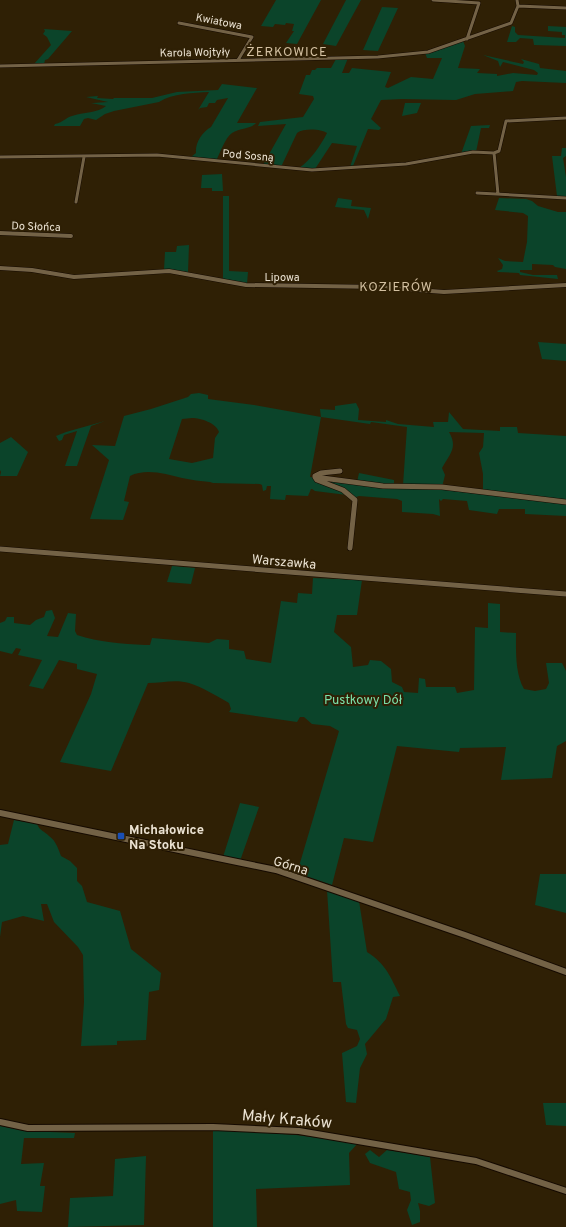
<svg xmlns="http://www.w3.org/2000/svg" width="566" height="1227" viewBox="0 0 566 1227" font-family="Overpass,sans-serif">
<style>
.green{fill:#0b442a;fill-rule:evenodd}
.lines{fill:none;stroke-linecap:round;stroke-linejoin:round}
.minor-far3-casing{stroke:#150a00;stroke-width:4}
.minor-far2-casing{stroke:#150a00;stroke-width:5}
.minor-far1-casing{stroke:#150a00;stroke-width:6}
.minor-casing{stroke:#150a00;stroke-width:8}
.minor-far3{stroke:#736246;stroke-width:3}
.minor-far2{stroke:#736246;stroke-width:4}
.minor-far1{stroke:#736246;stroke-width:5}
.minor{stroke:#736246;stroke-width:6}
.transit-dot{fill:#1a4fb4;stroke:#2f2005;stroke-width:1.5}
.labels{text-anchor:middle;stroke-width:4;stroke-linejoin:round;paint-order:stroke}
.far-street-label{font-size:11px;fill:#ebe2d2;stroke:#2f2005}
.far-quarter-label{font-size:13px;letter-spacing:1px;fill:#d3c0a1;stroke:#2f2005}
.street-label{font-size:13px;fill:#ebe2d2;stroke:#2f2005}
.park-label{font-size:13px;fill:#7be1aa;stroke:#2f2005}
.poi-label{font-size:13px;font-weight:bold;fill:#ebe2d2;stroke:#2f2005;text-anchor:start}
.near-street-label{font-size:16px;fill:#ebe2d2;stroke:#2f2005}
</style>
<rect width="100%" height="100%" fill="#2f2005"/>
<path class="green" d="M276 0H321L297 44 286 43 294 31H292L294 24 286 23 285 25 275 24 273 27 261 26Z
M346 0H361L336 46 323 44Z
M382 7 398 8 378 51 363 50Z
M512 26 515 27V32L518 35 565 38V35H562V32L548 31V26L566 27V46L534 45 533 39 520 38 516 42H507Z
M44 29 72 31 48 59 45 60 44 64H34L51 45 47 37 43 34 45 31Z
M463 41 465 46 458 68 480 69 477 73 497 74V76L513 73 537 75 538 73 534 70 503 62 500 67 498 61 483 55 523 64 524 62 521 59 539 64 540 68 566 71V83L522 81 516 82 513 91 475 94 456 100 402 99 381 100 371 119 381 128 379 130 368 129 353 166 350 167 357 146 332 143 315 169 299 168C310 161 321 145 327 133 321 129 304 128 297 133L281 167 263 165 286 124 258 126 260 122 303 117 314 99 313 96 299 94 306 75H310L312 70H315L317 68H331L336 59 348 58 342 73H349L352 68 391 72 385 87 388 88 411 77 433 79 442 58H427L425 53Z
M222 84 257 88 237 123H256C251 129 239 128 232 133 225 138 220 153 216 161L169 155 191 157 196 153C195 143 202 132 211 127L228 98 217 100 215 103H209L207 107 200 108 198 110 209 92C193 93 173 93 159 102L114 111 105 114 96 120 88 118 84 119 80 126H54L55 124C64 122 65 118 72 116 83 112 98 113 106 106L91 103H93L108 102 86 97 98 96 97 98 113 99 114 98H152L177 92 218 90Z
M405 103H421L417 113 402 116Z
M490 125 489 128H481L476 152 461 154 471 126Z
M562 148H566V156L563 158 566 177V197L557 196 552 156H561Z
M222 174 223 191H212V188H201L202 175Z
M223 196H229V271L248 272 247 284 223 281Z
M338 198 352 200 351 206 371 208 368 219 364 210 335 207Z
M499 198 526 199 532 201 538 206 558 212H566V269L555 267 553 265 532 264V270H520V272L533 275H557L558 279 520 275 519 273 498 272 497 271 502 269 503 265 498 258 505 261 523 262 527 242 528 216 523 213 495 210Z
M189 245 188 272 164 270 165 252H176L177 246Z
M538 342 566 344V361L542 359Z
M199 393 208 395V399L254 405 321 417 320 409 335 410V406L356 403 359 409 358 420 386 422V420L398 424 434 427 433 422H448L449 412 463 429 500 431V427H517L518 433 566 436V516L525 514V509H499L497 514 469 510 467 501 443 499 441 501 439 499 440 516 433 514 402 512V501L397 499 359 496 356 497 355 515 353 502 347 495 315 491 312 489H311L308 496 286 495 285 500 270 499 271 486H267L266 490 263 491 262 485 260 484 213 483 210 482C201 481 191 480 182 478 166 474 146 468 130 476L124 501 129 502 123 520 90 519 109 460 92 445 115 446 124 416 151 409 188 397 191 394ZM321 417 370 424 371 422 407 427 403 485H394V480L359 473 357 482 310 477ZM192 418C201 418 216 423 219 432L215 438 213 458 192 463 169 459 182 419ZM449 432 484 433 483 447 479 453 483 474V491L442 487 445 475 442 468C450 454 458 447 449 432Z
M105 421 91 426 77 466H65L77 431 64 435 62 440 59 441 56 436 66 432Z
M11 437 28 452 17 476H0L1 472 0 470V443Z
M172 566 195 568 191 584 167 582Z
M313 578 362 580 357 615H337L334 632 351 647 353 667 368 665 370 660 381 661 391 669 392 682 402 687 404 692 418 693 419 678 425 679 426 687H455L457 693 474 690 475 627 488 628V603L500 604V632L516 633C516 651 515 673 524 689L535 691 546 689 549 683 546 663H562L566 671V741L557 746 552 778 501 780 506 747 460 748 459 752 397 746 373 842 344 838 332 885 297 873 339 731 330 726 312 724 304 717H300L297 722 229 712 231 709 229 703C217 696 202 687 189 683 176 679 161 683 148 683L111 771 60 762 91 694 97 674 77 669V664L59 660 43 689 29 686 42 660 18 655 21 649 16 648 12 654 0 651V623L5 621 7 617H14V623L30 625 36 620 44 617 46 611 52 610 55 618 47 636 58 637 68 613 76 614 75 631 77 635C99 642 122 644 145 645H150L152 638 209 643 217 639 229 640V649L244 651 246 659 271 663 281 601 297 603 298 593 312 594Z
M240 803 259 807 240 861 223 857Z
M14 820 37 824C40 831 44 831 49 836 56 841 58 848 61 856L70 861 77 868V881L82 886 87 902 120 911 131 949 161 973 159 990 149 992 146 1040 117 1041V1045L81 1046 84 1002 83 955 78 947 54 922 47 904H41L44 921 23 916 2 922 0 937V845L8 844Z
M540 874H566V913L535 905Z
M327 890 359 901 367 952C386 964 390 976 400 996L393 997 386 1019 365 1044 367 1054 360 1068 356 1103 346 1102 342 1053 357 1046 360 1039 357 1030 348 1028 346 1024 341 982H333Z
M543 1103H566V1126L546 1125Z
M0 1126 25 1131 75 1133 74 1138H24L21 1164 44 1163 40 1186H45L42 1212 17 1211 16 1200 0 1204Z
M225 1130 296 1135 358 1143 349 1153 350 1185 256 1189 257 1227H213V1131Z
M370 1150 379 1157 387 1150 430 1157 435 1203 429 1206 418 1203 420 1211V1222L412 1225 407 1210 411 1200 410 1192 399 1189 396 1172 370 1163 365 1154Z
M146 1156 144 1225 68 1227 70 1198 113 1196 115 1159Z"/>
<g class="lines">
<g class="minor-far3-casing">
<path id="minor-far3" d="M433 0 479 3 467 39
M517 0 518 6
M518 6 566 8
M179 23 252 37 238 60
M0 66 378 57 428 52 511 23 518 6
M494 153 499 151 506 121 566 118
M494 153 498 194
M0 157 157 155 312 170 406 164 473 152 494 153
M477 193 566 198
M76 202 84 157"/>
</g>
<g class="minor-far2-casing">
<path id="minor-far2" d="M0 233 71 236
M0 268 32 270 74 277 169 271 246 285 378 287 444 292 566 285"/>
</g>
<g class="minor-far1-casing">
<path id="minor-far1" d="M315 476 321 473 340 471
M350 548 355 500 343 490 317 480 315 477 383 486 442 487 566 502
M0 549 566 594"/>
</g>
<g class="minor-casing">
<path id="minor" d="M0 813 276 870 465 935 566 972
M0 1122 28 1128 213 1127 299 1131 476 1161 566 1191"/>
</g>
<use href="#minor-far3" class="minor-far3"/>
<use href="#minor-far2" class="minor-far2"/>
<use href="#minor-far1" class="minor-far1"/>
<use href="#minor" class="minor"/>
</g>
<rect class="transit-dot" x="117" y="832" width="8" height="8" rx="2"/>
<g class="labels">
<g class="far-street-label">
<text transform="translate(219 21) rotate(11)" y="4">Kwiatowa</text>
<text transform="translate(195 52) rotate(-1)" y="4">Karola Wojtyły</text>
<text transform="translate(248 155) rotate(5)" y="4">Pod Sosną</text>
<text transform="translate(36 226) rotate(2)" y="4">Do Słońca</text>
<text x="282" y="281">Lipowa</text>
</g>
<g class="far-quarter-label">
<text x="287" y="56">ŻERKOWICE</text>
<text x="396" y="291">KOZIERÓW</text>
</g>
<g class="street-label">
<text transform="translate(284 561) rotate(5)" y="5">Warszawka</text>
<text transform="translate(291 865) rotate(17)" y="5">Górna</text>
</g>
<g class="park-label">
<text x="363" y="704">Pustkowy Dół</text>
</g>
<g class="poi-label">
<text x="129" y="834">Michałowice<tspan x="129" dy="15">Na Stoku</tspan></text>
</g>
<g class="near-street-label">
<text transform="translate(287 1118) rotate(5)" y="6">Mały Kraków</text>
</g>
</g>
</svg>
